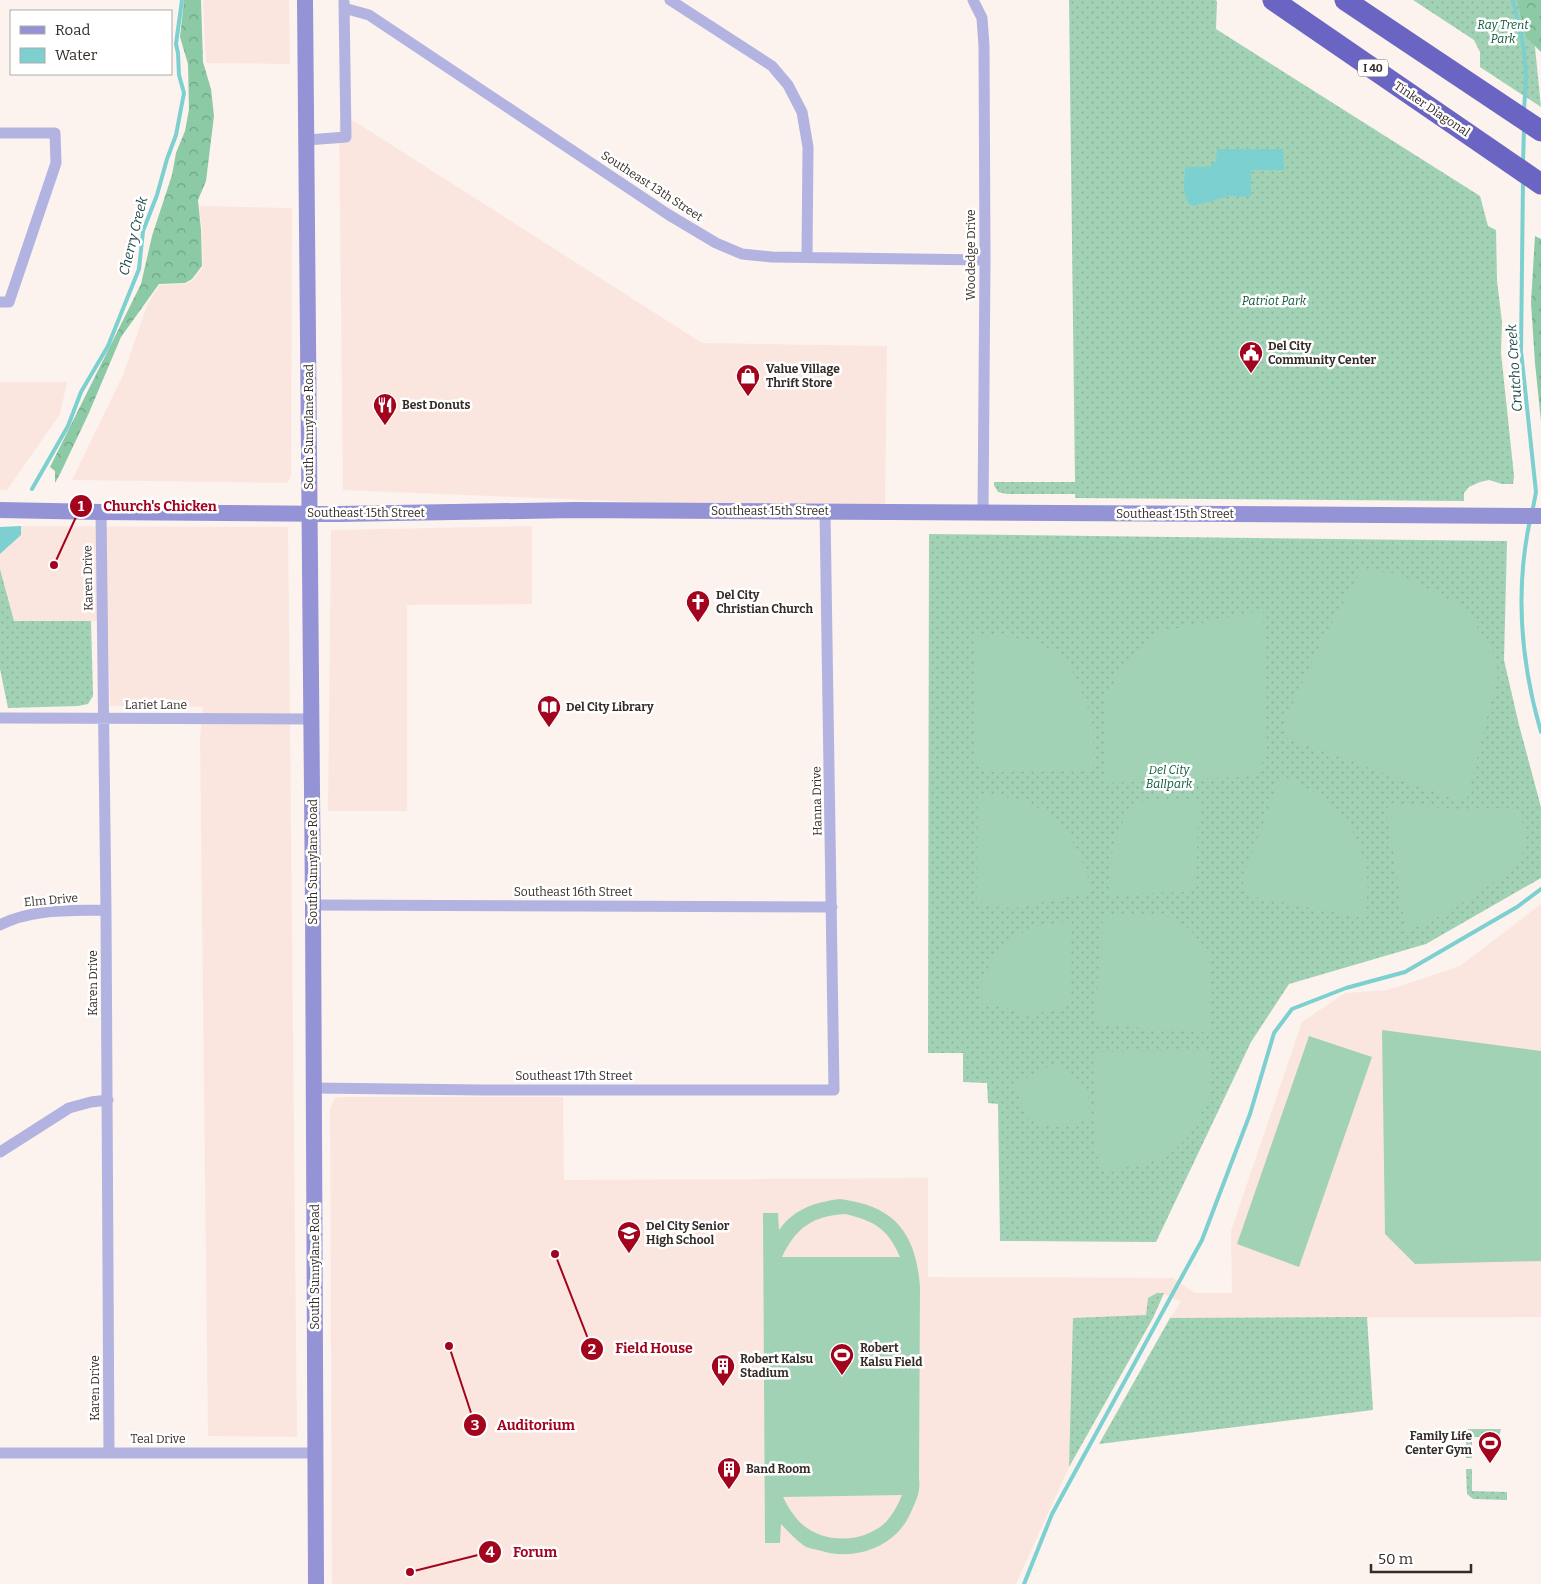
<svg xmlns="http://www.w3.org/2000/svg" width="1541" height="1584" viewBox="0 0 1541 1584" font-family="Bitter,serif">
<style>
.built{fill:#fbe6df}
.grass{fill:url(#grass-dots)}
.forest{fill:url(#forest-crowns)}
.pitch{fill:#a2d2b5;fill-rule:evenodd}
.water{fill:#7cd0d0}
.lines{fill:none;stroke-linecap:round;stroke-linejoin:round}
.stream{stroke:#7cd0d0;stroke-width:4}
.minor{stroke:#b2b3e1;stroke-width:11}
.secondary{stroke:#9393d5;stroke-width:16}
.motorway{stroke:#6a65c3;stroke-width:21}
.labels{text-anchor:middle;stroke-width:5;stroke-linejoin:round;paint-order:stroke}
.shield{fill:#fff;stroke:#726b68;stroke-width:1}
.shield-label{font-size:11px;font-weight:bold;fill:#352c28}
.park-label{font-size:12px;font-style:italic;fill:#0d5938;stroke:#fff}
.street-label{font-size:12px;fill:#352c28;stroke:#fff}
.poi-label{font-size:12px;font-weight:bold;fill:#352c28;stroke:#fff;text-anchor:start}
.water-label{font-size:14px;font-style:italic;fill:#234b4b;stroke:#fff}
.leader{fill:none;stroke:#a2041e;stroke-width:2}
.callout-dot{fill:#a2041e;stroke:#fff;stroke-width:2}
.mark-label{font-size:15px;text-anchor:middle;font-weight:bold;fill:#fff}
.callout-label{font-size:14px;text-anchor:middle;font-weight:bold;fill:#a2041e;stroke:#fff;stroke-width:5;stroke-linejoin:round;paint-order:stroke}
</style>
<defs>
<pattern id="grass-dots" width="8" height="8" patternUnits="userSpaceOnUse" patternTransform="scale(1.25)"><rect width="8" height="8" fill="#a2d2b5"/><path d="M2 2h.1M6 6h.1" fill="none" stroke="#8cb49c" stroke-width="1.8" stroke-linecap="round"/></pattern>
<pattern id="forest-crowns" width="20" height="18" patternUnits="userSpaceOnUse" patternTransform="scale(1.25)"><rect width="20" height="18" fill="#8bcaa5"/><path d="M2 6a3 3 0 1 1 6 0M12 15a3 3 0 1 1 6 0" fill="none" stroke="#72a486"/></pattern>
</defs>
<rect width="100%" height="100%" fill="#fcf2ee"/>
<path class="built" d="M203 0H289L290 64 206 63Z
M339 121H354L702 343 887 346 885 512 343 490Z
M199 206 292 208 291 477 287 483 72 480 123 375 148 303 160 285 185 284 193 280 203 267 202 230Z
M0 382H67L60 414 7 490H0Z
M21 526 288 527 297 1437 208 1436 200 739 203 707 110 706 108 621H14L0 569V554L21 535Z
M532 526V604L407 605V811H328L331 530Z
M1541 904V1317L1170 1318 1181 1302 1164 1294 1153 1318 1069 1467 1016 1584H332L330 1108 335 1098 344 1097H563L564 1180 928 1178V1277L1173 1278 1195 1293H1232L1231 1231 1302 1022 1345 993 1388 990 1460 966Z"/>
<path class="grass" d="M1069 0H1215L1217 1 1216 29 1480 196 1488 226 1496 230 1497 281 1502 322 1501 353 1514 476 1513 484H1502L1489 480 1480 482 1469 487 1464 493V501L1075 498V494H1007L998 492 994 485V482H1075Z
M1413 0H1526L1534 37 1541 107 1480 67V52L1474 40Z
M929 534 1507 541 1504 660 1519 725 1541 807V878L1426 944 1289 984 1251 1042 1156 1242 1000 1241 998 1104 988 1103 987 1083 963 1082V1053H928Z
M0 569 14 621H91L93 696 88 704 78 706 8 708 0 669Z
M1157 1293H1164L1153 1318 1069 1467 1073 1318 1146 1315 1148 1298Z
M1367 1317 1373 1410 1099 1444 1170 1318Z
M1466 1429H1501L1499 1437H1472V1458H1466Z
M1466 1469H1472V1491L1507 1492V1500L1473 1499 1467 1494Z"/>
<path class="forest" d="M184 0H201L203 62 211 89 214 116 206 181 198 200 201 230 202 266 192 279 185 283 159 284 121 337 88 415 60 474 55 483V471L50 467 141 284 152 236 172 175 176 153 185 131 189 109 188 64 180 37Z
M1517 0H1541V52L1526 37Z
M1535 236 1541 239V421L1535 363 1531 303Z"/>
<path class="pitch" d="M1361 571 1397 573 1465 608 1494 654 1498 674 1467 799 1457 800 1287 738 1282 727 1321 643Z
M1263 610 1267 754 1256 776 1106 783V698L1120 670 1150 638 1164 631Z
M974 637H1012L1039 643 1060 655 1074 674 1086 702 1093 726V771L985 772 976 760Z
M1281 775C1297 783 1314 791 1328 802 1350 819 1363 848 1367 876 1369 889 1366 905 1364 918L1249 896 1242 880Z
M978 795C994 796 1011 796 1025 802 1064 816 1084 853 1091 892L1015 908 985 906 977 898Z
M1154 799H1199L1196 881 1188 892 1111 894 1110 860 1117 837 1127 812 1139 803Z
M1392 803 1453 809 1512 808 1523 823 1526 842 1521 859 1508 873 1454 908 1425 924 1406 930 1386 810Z
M1129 914 1166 916 1190 929 1209 955 1211 1033 1104 1025 1095 1017 1103 917Z
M1072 921 1069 1002 1060 1010 1024 1015 996 1004 980 1003C980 997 980 990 981 984 989 960 1007 939 1029 929 1042 924 1058 923 1072 921Z
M1382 1030 1541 1051V1261L1415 1264 1385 1234Z
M1309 1036 1372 1057 1299 1267 1237 1244Z
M1209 1051C1209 1065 1212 1083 1209 1097 1207 1103 1203 1109 1201 1115 1181 1159 1148 1166 1103 1170L1096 1151 1093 1057 1102 1052Z
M1056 1063 1061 1064 1088 1097 1089 1118C1069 1130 1045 1130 1026 1117L1015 1084Z
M840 1199C895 1206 916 1233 920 1287L919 1479C921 1491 916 1501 911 1512 896 1548 853 1562 818 1550 813 1549 807 1548 803 1545 795 1539 788 1531 781 1524L780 1543H765L763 1213H778L779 1230C794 1209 815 1202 840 1199ZM845 1214C875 1221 888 1229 900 1257H782C796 1228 812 1216 845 1214ZM902 1495C898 1505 893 1514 886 1522 864 1543 826 1544 803 1525 794 1517 788 1507 783 1497Z"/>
<path class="water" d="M1217 149H1283L1284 170H1251V197L1229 196 1193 206C1180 199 1185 180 1185 167H1209L1216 161Z
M21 526V535L0 554V527Z"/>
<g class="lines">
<path class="stream" d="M1513 0 1524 49 1526 77 1524 111
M1523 164 1524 128
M1523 181 1521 351 1536 492 1532 513
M32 489 68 426 81 392 108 346 139 269 143 231 157 195 167 159 176 135 184 93 179 75 178 53 176 44 182 0
M1530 520C1515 590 1521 663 1541 732
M1024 1584 1052 1514 1202 1240 1250 1114 1274 1033 1292 1009 1346 988 1405 972 1517 907 1541 889"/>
<path class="minor" d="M670 0 772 66 788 85 802 112 808 147 807 257
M973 0 982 18 984 46 985 260 983 512
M344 8 369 15 669 215 716 243 742 254 772 257 985 260
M0 133H55L56 163 9 302H0
M307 140 346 137 344 2
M101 512 106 910 109 1453
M0 718 312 719
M313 905 832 907
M0 925C32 908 71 911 106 910
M313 1088 483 1090H834L825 512
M0 1152 69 1108 91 1102 108 1100
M0 1453H316"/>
<path class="secondary" d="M305 0 313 905 316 1584
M0 510 101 512 338 514 576 510 1541 516"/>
<path class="motorway" d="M1273 0 1541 184
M1345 0 1541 131"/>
</g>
<defs>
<g id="civic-pin" transform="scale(1.25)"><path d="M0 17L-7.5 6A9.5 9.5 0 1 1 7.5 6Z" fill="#a2041e" stroke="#fff"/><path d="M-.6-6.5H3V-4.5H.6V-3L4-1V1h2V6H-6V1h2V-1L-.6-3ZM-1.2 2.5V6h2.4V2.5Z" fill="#fff"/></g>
<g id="shop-pin" transform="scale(1.25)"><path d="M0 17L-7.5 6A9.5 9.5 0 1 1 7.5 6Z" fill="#a2041e" stroke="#fff"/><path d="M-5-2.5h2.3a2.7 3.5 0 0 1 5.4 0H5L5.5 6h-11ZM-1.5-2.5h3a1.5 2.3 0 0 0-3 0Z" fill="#fff"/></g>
<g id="restaurant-pin" transform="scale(1.25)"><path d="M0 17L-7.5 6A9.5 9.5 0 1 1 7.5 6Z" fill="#a2041e" stroke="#fff"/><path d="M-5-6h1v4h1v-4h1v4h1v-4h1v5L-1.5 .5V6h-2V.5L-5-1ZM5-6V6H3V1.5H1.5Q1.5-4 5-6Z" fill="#fff"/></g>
<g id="church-pin" transform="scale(1.25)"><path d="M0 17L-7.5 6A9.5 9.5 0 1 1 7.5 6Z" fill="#a2041e" stroke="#fff"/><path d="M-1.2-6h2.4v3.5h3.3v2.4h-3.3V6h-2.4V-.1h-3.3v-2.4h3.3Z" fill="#fff"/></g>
<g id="library-pin" transform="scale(1.25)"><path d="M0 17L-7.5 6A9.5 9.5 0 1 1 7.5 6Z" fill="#a2041e" stroke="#fff"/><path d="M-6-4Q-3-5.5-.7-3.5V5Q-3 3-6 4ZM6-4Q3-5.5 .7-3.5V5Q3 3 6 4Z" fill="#fff"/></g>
<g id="school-pin" transform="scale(1.25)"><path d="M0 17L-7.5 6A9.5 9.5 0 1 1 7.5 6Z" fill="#a2041e" stroke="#fff"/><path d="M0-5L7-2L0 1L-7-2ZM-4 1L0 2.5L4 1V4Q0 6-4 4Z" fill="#fff"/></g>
<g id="stadium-pin" transform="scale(1.25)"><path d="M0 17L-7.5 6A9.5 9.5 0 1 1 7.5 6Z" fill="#a2041e" stroke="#fff"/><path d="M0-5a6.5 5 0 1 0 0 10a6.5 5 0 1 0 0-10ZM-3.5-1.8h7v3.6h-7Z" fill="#fff"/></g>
<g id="building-pin" transform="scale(1.25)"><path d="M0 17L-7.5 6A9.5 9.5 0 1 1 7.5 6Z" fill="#a2041e" stroke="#fff"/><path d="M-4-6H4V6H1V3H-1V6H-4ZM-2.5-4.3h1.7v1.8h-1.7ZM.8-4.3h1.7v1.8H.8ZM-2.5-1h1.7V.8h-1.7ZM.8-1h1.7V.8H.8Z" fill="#fff"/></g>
</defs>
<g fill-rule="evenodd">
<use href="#civic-pin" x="1251" y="353"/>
<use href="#shop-pin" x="748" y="376"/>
<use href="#restaurant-pin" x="385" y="405"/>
<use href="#church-pin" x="698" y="602"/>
<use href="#library-pin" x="549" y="707"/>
<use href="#school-pin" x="629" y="1233"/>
<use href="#stadium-pin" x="842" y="1355"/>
<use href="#building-pin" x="723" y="1366"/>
<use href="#stadium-pin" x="1490" y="1443"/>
<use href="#building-pin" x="729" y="1469"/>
</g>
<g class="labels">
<rect class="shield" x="1358" y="59.5" width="30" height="17" rx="4"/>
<g class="shield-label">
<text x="1373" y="72">I 40</text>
</g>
<g class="park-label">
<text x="1503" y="29">Ray Trent<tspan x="1503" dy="14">Park</tspan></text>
<text x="1274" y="305">Patriot Park</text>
<text x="1169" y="774">Del City<tspan x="1169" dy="14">Ballpark</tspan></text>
</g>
<g class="street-label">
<text transform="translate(1432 109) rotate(34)" y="4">Tinker Diagonal</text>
<text transform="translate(652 186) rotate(33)" y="4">Southeast 13th Street</text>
<text transform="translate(971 255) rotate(-90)" y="4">Woodedge Drive</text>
<text transform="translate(309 427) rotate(-90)" y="4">South Sunnylane Road</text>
<text x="770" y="515">Southeast 15th Street</text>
<text x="366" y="517">Southeast 15th Street</text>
<text x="1175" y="518">Southeast 15th Street</text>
<text transform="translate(88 578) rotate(-91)" y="4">Karen Drive</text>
<text x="156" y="709">Lariet Lane</text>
<text transform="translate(817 801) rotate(-91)" y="4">Hanna Drive</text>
<text transform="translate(313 862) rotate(-90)" y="4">South Sunnylane Road</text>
<text x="573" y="896">Southeast 16th Street</text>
<text transform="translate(51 900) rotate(-5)" y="4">Elm Drive</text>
<text transform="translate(93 983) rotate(-90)" y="4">Karen Drive</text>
<text x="574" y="1080">Southeast 17th Street</text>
<text transform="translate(315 1267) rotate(-90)" y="4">South Sunnylane Road</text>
<text transform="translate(95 1388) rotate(-90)" y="4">Karen Drive</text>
<text x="158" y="1443">Teal Drive</text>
</g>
<g class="poi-label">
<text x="1268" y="350">Del City<tspan x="1268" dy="14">Community Center</tspan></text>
<text x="766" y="373">Value Village<tspan x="766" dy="14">Thrift Store</tspan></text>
<text x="402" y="409">Best Donuts</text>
<text x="716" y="599">Del City<tspan x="716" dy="14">Christian Church</tspan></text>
<text x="566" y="711">Del City Library</text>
<text x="646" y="1230">Del City Senior<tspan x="646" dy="14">High School</tspan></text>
<text x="860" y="1352">Robert<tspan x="860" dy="14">Kalsu Field</tspan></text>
<text x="740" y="1363">Robert Kalsu<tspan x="740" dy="14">Stadium</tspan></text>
<text x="1472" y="1440" text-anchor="end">Family Life<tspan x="1472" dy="14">Center Gym</tspan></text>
<text x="746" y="1473">Band Room</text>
</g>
<g class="water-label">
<text transform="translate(133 236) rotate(-76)" y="5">Cherry Creek</text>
<text transform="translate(1514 368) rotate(-94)" y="5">Crutcho Creek</text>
</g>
</g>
<path class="leader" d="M54 565L81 506M555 1254L592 1349M449 1346L475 1425M410 1572L490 1552"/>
<g class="callout-dot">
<circle cx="54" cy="565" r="5"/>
<circle cx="555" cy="1254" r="5"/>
<circle cx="449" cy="1346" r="5"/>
<circle cx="410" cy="1572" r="5"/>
<circle cx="81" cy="506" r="12"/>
<circle cx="592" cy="1349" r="12"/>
<circle cx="475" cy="1425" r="12"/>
<circle cx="490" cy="1552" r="12"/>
</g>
<g class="mark-label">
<text x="81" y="511">1</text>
<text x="592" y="1354">2</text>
<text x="475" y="1430">3</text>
<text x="490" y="1557">4</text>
</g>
<g class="callout-label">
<text x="160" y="511">Church's Chicken</text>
<text x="654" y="1353">Field House</text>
<text x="536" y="1430">Auditorium</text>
<text x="535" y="1557">Forum</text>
</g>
<rect x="10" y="10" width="162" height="65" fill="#ffffff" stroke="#aeaba9"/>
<rect x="20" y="26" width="25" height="8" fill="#9393d5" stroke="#aeaba9"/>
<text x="55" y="35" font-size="15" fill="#352c28">Road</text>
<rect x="20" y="48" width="25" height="15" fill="#7cd0d0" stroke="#aeaba9"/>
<text x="55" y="60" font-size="15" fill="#352c28">Water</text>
<path d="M1371 1564v8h100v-8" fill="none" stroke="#352c28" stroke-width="2.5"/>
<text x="1378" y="1564" font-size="15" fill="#352c28" stroke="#ffffff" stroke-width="4" paint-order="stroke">50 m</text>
</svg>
